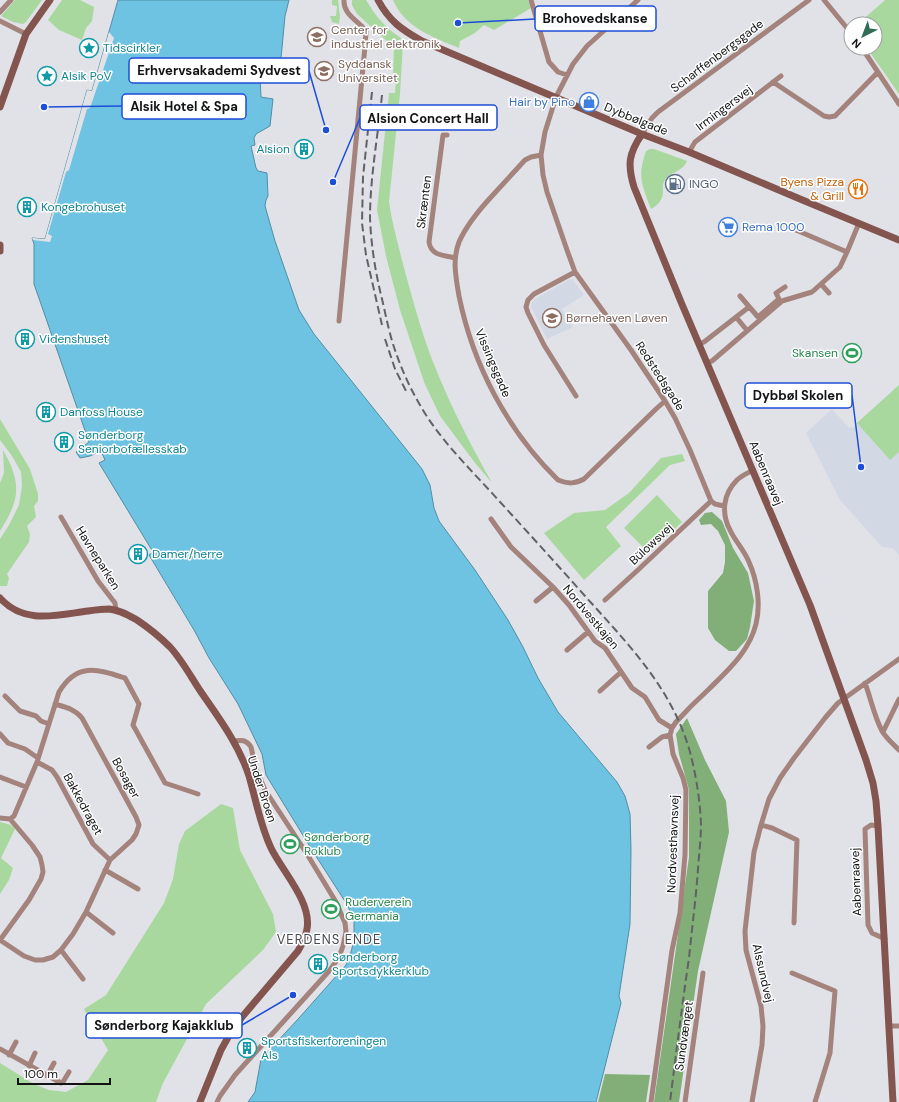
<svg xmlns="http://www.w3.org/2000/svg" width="899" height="1102" viewBox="0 0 899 1102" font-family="'DM Sans',sans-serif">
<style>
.built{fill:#d3d8e5}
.green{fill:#a9d89f}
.forest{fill:#81af77}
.water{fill:#6dc3e1;stroke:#528ea4}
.pier{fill:#e0e2e8}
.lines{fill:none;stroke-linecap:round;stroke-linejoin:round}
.street{stroke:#a4837d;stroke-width:5}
.secondary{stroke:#83554e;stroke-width:7}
.rail{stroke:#616265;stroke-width:2;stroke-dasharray:8 4;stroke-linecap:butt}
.labels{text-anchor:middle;stroke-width:3;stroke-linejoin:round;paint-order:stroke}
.education-label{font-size:12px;fill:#785e54;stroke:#fff;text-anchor:start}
.culture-label{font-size:12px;fill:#0d838f;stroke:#fff;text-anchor:start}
.street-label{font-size:12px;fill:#121315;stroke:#fff}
.shop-label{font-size:12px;fill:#366cbe;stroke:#fff;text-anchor:end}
.food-label{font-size:12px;fill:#c56008;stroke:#fff;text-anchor:end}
.service-label{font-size:12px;fill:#4e5e75;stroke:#fff;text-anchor:start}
.leisure-label{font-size:12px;fill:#27864d;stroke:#fff;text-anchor:start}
.neighbourhood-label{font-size:13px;letter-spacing:1px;fill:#494b50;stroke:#fff}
.leader{fill:none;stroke:#1d4ed8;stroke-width:1.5}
.callout-dot{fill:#1d4ed8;stroke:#fff;stroke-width:1.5}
.callout{fill:#fff;stroke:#1d4ed8;stroke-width:1.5}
.callout-label{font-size:13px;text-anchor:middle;font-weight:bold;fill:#121315}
</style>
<rect width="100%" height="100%" fill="#e0e2e8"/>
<path class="built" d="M570 279 573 280 584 295 562 309 573 327 547 339 531 307 532 302 535 299Z
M899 385V555L893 548 882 547 840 500 806 433 832 409 849 428 851 427 852 428Z"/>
<path class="green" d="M15 0H42L26 22 23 24 13 22 1 16Z
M62 0H80L94 7 92 21 86 28 82 40 59 30 48 20Z
M332 0H338L340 16 339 24 332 22 330 16H336L337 6 332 5Z
M352 0H366C376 17 386 28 402 39L389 43 357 14 352 5Z
M393 0H528L531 8 494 30 484 25 475 33 460 41 459 48C433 37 405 28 393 0Z
M885 0H899V94L867 48H875V24H858Z
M403 43 400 94 389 202C392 223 398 244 403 264 410 290 417 316 425 340 442 390 467 438 492 483L475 463 440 416 424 382 400 310 386 256 377 210 389 93H395L396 79H393L394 45Z
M650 149H654L687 161C683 172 668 172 664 182 662 185 663 188 663 192 663 200 658 205 651 209 642 185 637 177 646 151Z
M899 385V452L890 460 857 423Z
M0 419 30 469 38 494V501L34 506 36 517 27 526 30 534 29 542 7 574 9 578 7 586H0V539L9 525 19 505 22 486 21 472 12 456 0 440Z
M3 450C22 483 20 500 0 531V483L4 473Z
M682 454 685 461 670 465 606 527 621 546 584 580 544 533 574 513 605 510 629 493 661 458Z
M657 495 682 522 649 553 624 528Z
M221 804 233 808 240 850 273 914 276 932 263 950 206 1004 163 1083 156 1102H0V1063L34 1084 49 1090 66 1092 88 1080 108 1050 84 1009 106 995 164 903 173 879 179 844 185 831Z
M0 822 11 825 15 829 1 858 13 868 9 880 0 894Z"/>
<path class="forest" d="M712 512 722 521 733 548 748 573 754 601 750 627 747 639 736 651H729L715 640 708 628V591L723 573 725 562V545L718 531 711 524 701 525 699 520 705 513Z
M687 718 705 760 726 801 729 832 698 971 679 1102H654L689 857V790L679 754 676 734Z
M605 1074 650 1075 646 1102H598Z"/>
<path class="water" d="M118 0H289L285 16 280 69 260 77 261 97 273 99 270 126 256 134 254 138 255 145 251 146 256 168 258 171 267 173 268 196 266 200 265 206 275 241 299 310 314 334 422 469 430 485 434 508 439 521 475 570 508 620 523 647 538 678 558 712 617 782 625 796 630 814 631 850 630 924 619 996 621 1003 596 1102H248L255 1092 261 1059 299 1018 346 965 351 952 354 940V922L348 906 312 850 266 775 262 754 238 704 209 658 194 630 149 555 153 552 99 463 105 460 101 451 90 456 80 458 76 452 89 442 34 284V244L32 238 45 239 87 90 92 91Z"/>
<path class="pier" d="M109 32 114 38 90 108 87 109 69 170 66 172 48 234 52 236 50 242 33 240 32 238 45 239 87 90 92 91Z"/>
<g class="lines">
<path class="street" d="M531 0 549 62 558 72 567 75
M638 0 587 46 573 64 556 97 545 132 541 155 543 175 547 192 567 250 575 272 631 350 665 401 675 418 690 450 711 501 715 504 724 506
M824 0 851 33
M0 12 11 0
M0 21 26 34
M862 48 899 104
M773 82 824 116 829 117 835 116 878 72
M642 134 652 118 658 112 809 0
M447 135H443L429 242C431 256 444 255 455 258
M689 152 695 142 781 76
M541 155 531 157 525 160C514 172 503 184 492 196 479 210 467 224 459 242 452 260 456 278 459 296 473 365 507 430 558 480 568 484 575 484 584 479L656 409 665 401
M796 230 847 252
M575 272 534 294 528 300 526 307 528 313 544 345 576 396
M821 284 829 293
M740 296 758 317 779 299 776 293 785 287
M736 317 745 328
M339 321 365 46 366 31C359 21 343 15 344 0
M699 344 704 342 749 307
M707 363 712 361 782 301 812 292 840 267 847 252 859 223
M61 517 98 581 115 603 116 611
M491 519 511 547 553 587 569 605 595 641 605 648 632 688 645 697 659 720 672 728
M605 600 639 569 711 501
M536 601 553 587
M567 650 588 632
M865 683C871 699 874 716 882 731 886 738 893 744 899 750
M600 691 621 672
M5 696 20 711 36 716 41 721 49 724
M883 732 899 699
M0 734 8 743 25 749 38 758
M649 747 662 737 670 735
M37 762 52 770 57 777 93 844 110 860
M0 777 26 787
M0 818 10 819 14 816 37 762 59 692C77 662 97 669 125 678L139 704 133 725 165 783 198 794
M761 825 772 828 797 840 794 923
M878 826 871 825 865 829 868 925 872 933 885 939
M105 870 138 889
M86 912 113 933
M0 940 24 956 35 960H43L53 957 61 950 73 934 86 912 110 860 132 840 136 834 139 825 136 817 82 718C75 709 65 707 55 704
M0 940 29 900 41 879 43 872 42 865 40 857 32 845 10 819
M61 950 83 979
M792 973 835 991 830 1053 815 1102
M890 1026H899
M0 1049 61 1083 63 1082 69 1072
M9 1055 16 1042
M29 1066 35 1053
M47 1076 54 1063
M217 1102 220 1096 235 1075 330 970 339 957 343 946 346 932 345 923 336 902 307 854 265 790 256 769 251 747C246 739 241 740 233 741
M651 1102 672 950 680 913 685 855 686 790 683 778 673 754 670 735 672 728 676 722C686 711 697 700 708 690 728 670 749 652 756 624 761 604 757 580 749 562 744 550 735 541 730 530 721 513 723 494 737 480 741 476 748 473 753 470
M685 1102 703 973
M752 1102 762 1045 763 1026 761 1006 746 950 745 931 754 852 761 825 769 799 780 778 794 758 825 718 838 703 899 659"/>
<path class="secondary" d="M378 0C389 21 402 30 422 41L642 134 689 152 800 199 899 240
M0 107 26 34 50 0
M642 134C629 153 627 164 634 187L681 302 810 605 866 760 873 783 876 801 878 826 893 1102
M0 245V251
M0 598C24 625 57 615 88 611 95 610 102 609 109 609 120 610 128 615 137 620 149 628 160 637 170 647 182 660 191 677 201 692 219 718 239 745 249 776 256 800 260 825 271 848 282 871 312 902 307 929 306 937 302 944 298 951L242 1017 231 1032 221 1050 200 1102"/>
<path class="rail" d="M372 92 363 177 362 223 366 255 382 325
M382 95C378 136 370 177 370 218 371 244 375 270 381 295 385 311 388 328 393 344 401 369 412 393 426 415 444 443 468 467 491 492 522 526 554 561 585 596 628 644 672 688 690 752 696 775 700 800 701 824 701 839 699 854 698 869 696 898 692 928 689 958 682 1006 676 1054 670 1102
M385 339 395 369 406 391"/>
</g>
<defs>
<g id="school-ring" transform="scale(1)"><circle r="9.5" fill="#fff" stroke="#8d6e63" stroke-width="1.5"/><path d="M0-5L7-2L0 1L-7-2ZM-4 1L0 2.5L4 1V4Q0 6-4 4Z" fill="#8d6e63"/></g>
<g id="sight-ring" transform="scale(1)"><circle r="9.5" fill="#fff" stroke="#0f9aa8" stroke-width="1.5"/><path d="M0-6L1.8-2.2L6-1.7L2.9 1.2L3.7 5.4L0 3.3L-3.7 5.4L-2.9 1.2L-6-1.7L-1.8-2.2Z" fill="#0f9aa8"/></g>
<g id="shop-ring" transform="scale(1)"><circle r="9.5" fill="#fff" stroke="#3f7fe0" stroke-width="1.5"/><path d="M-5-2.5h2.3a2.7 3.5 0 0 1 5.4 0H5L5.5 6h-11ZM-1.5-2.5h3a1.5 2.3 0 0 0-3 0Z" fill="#3f7fe0"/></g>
<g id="building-ring" transform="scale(1)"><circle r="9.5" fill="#fff" stroke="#0f9aa8" stroke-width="1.5"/><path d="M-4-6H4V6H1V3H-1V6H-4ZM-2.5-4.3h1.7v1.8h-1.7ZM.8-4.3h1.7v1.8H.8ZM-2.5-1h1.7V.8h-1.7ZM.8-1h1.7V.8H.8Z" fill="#0f9aa8"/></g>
<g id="fuel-ring" transform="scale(1)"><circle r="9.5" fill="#fff" stroke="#5c6f8a" stroke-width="1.5"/><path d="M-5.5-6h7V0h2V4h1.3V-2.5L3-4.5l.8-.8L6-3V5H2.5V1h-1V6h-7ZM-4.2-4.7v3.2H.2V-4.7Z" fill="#5c6f8a"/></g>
<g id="restaurant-ring" transform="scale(1)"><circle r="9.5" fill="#fff" stroke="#e8710a" stroke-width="1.5"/><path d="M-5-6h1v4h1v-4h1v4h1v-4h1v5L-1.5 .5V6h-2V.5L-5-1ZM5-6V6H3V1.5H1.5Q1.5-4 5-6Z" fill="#e8710a"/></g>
<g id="supermarket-ring" transform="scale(1)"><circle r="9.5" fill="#fff" stroke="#3f7fe0" stroke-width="1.5"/><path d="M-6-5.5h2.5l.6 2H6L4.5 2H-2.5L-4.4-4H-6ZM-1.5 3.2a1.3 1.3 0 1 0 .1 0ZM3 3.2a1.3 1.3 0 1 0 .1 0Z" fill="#3f7fe0"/></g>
<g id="stadium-ring" transform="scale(1)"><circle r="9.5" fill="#fff" stroke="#2e9e5b" stroke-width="1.5"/><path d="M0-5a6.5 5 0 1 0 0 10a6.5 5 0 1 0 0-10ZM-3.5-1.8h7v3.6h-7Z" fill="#2e9e5b"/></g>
</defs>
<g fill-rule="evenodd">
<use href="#school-ring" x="317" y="37"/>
<use href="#sight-ring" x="89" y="48"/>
<use href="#school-ring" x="324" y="71"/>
<use href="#sight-ring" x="47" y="76"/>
<use href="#shop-ring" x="589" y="102"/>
<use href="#building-ring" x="304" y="149"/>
<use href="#fuel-ring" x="675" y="184"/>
<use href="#restaurant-ring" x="858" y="189"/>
<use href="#building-ring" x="27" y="207"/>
<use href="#supermarket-ring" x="728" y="227"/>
<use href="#school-ring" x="552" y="318"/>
<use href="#building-ring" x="25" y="339"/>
<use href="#stadium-ring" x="852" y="353"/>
<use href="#building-ring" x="46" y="412"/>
<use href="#building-ring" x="64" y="442"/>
<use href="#building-ring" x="138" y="554"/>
<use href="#stadium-ring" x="290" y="844"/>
<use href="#stadium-ring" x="331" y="909"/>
<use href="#building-ring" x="318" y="964"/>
<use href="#building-ring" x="247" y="1048"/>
</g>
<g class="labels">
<g class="education-label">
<text x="331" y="34">Center for<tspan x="331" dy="14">industriel elektronik</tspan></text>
<text x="338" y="68">Syddansk<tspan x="338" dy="14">Universitet</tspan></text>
<text x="566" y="322">Børnehaven Løven</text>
</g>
<g class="culture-label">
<text x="103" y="52">Tidscirkler</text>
<text x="61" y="80">Alsik PoV</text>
<text x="290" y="153" text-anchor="end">Alsion</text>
<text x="41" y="211">Kongebrohuset</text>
<text x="39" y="343">Videnshuset</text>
<text x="60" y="416">Danfoss House</text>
<text x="78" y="439">Sønderborg<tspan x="78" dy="14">Seniorbofællesskab</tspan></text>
<text x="152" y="558">Damer/herre</text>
<text x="332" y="961">Sønderborg<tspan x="332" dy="14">Sportsdykkerklub</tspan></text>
<text x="261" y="1045">Sportsfiskerforeningen<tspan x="261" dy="14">Als</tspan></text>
</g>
<g class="street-label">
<text transform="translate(717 56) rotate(-37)" y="4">Scharffenbergsgade</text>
<text transform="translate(724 108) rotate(-37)" y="4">Irmingersvej</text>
<text transform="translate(636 119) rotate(22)" y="4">Dybbølgade</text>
<text transform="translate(424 202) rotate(-83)" y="4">Skrænten</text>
<text transform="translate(493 363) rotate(67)" y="4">Vissingsgade</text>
<text transform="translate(660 376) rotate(57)" y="4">Redstedsgade</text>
<text transform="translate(766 473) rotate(67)" y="4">Aabenraavej</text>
<text transform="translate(651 544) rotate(-43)" y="4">Bülowsvej</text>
<text transform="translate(98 558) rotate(58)" y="4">Havneparken</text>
<text transform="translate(591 617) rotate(50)" y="4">Nordvestkajen</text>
<text transform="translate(126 778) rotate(61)" y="4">Bosager</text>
<text transform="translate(262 789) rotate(72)" y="4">Under Broen</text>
<text transform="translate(83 804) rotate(61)" y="4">Bakkedraget</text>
<text transform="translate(673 844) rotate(-88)" y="4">Nordvesthavnsvej</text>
<text transform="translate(856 882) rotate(-92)" y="4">Aabenraavej</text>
<text transform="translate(763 973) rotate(77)" y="4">Alssundvej</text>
<text transform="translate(684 1036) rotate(-82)" y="4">Sundvænget</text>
</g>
<g class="shop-label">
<text x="575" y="106">Hair by Pino</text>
<text x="742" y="231" text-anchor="start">Rema 1000</text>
</g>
<g class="food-label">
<text x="844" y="186">Byens Pizza<tspan x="844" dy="14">&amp; Grill</tspan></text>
</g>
<g class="service-label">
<text x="689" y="188">INGO</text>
</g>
<g class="leisure-label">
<text x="838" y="357" text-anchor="end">Skansen</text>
<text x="304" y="841">Sønderborg<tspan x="304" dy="14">Roklub</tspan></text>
<text x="345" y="906">Ruderverein<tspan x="345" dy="14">Germania</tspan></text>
</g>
<g class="neighbourhood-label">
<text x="329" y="944">VERDENS ENDE</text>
</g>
</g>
<path class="leader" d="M458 23L535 19M326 130L309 71M44 107L122 106M333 182L360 118M861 467L852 395M293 995L242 1025"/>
<g class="callout-dot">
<circle cx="458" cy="23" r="4"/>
<circle cx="326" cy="130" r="4"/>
<circle cx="44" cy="107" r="4"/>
<circle cx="333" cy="182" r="4"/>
<circle cx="861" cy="467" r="4"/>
<circle cx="293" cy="995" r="4"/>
</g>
<g class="callout">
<rect x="535" y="6" width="121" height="25" rx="4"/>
<rect x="129" y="58" width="180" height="25" rx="4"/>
<rect x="122" y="94" width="124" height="25" rx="4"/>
<rect x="360" y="105" width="137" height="25" rx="4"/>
<rect x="745" y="383" width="107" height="25" rx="4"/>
<rect x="86" y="1013" width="156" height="25" rx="4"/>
</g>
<g class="callout-label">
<text x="595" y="23">Brohovedskanse</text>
<text x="219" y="75">Erhvervsakademi Sydvest</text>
<text x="184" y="111">Alsik Hotel &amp; Spa</text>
<text x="428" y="123">Alsion Concert Hall</text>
<text x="798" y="400">Dybbøl Skolen</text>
<text x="164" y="1030">Sønderborg Kajakklub</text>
</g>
<g transform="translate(863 36) rotate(222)"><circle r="19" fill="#ffffff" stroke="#a0a1a1"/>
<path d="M0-3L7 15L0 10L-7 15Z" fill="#306b56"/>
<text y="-6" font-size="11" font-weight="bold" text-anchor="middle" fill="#121315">N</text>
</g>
<path d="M18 1078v6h92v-6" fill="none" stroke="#121315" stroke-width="2"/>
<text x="24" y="1078" font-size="12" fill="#121315" stroke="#ffffff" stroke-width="3" paint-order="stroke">100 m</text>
</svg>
